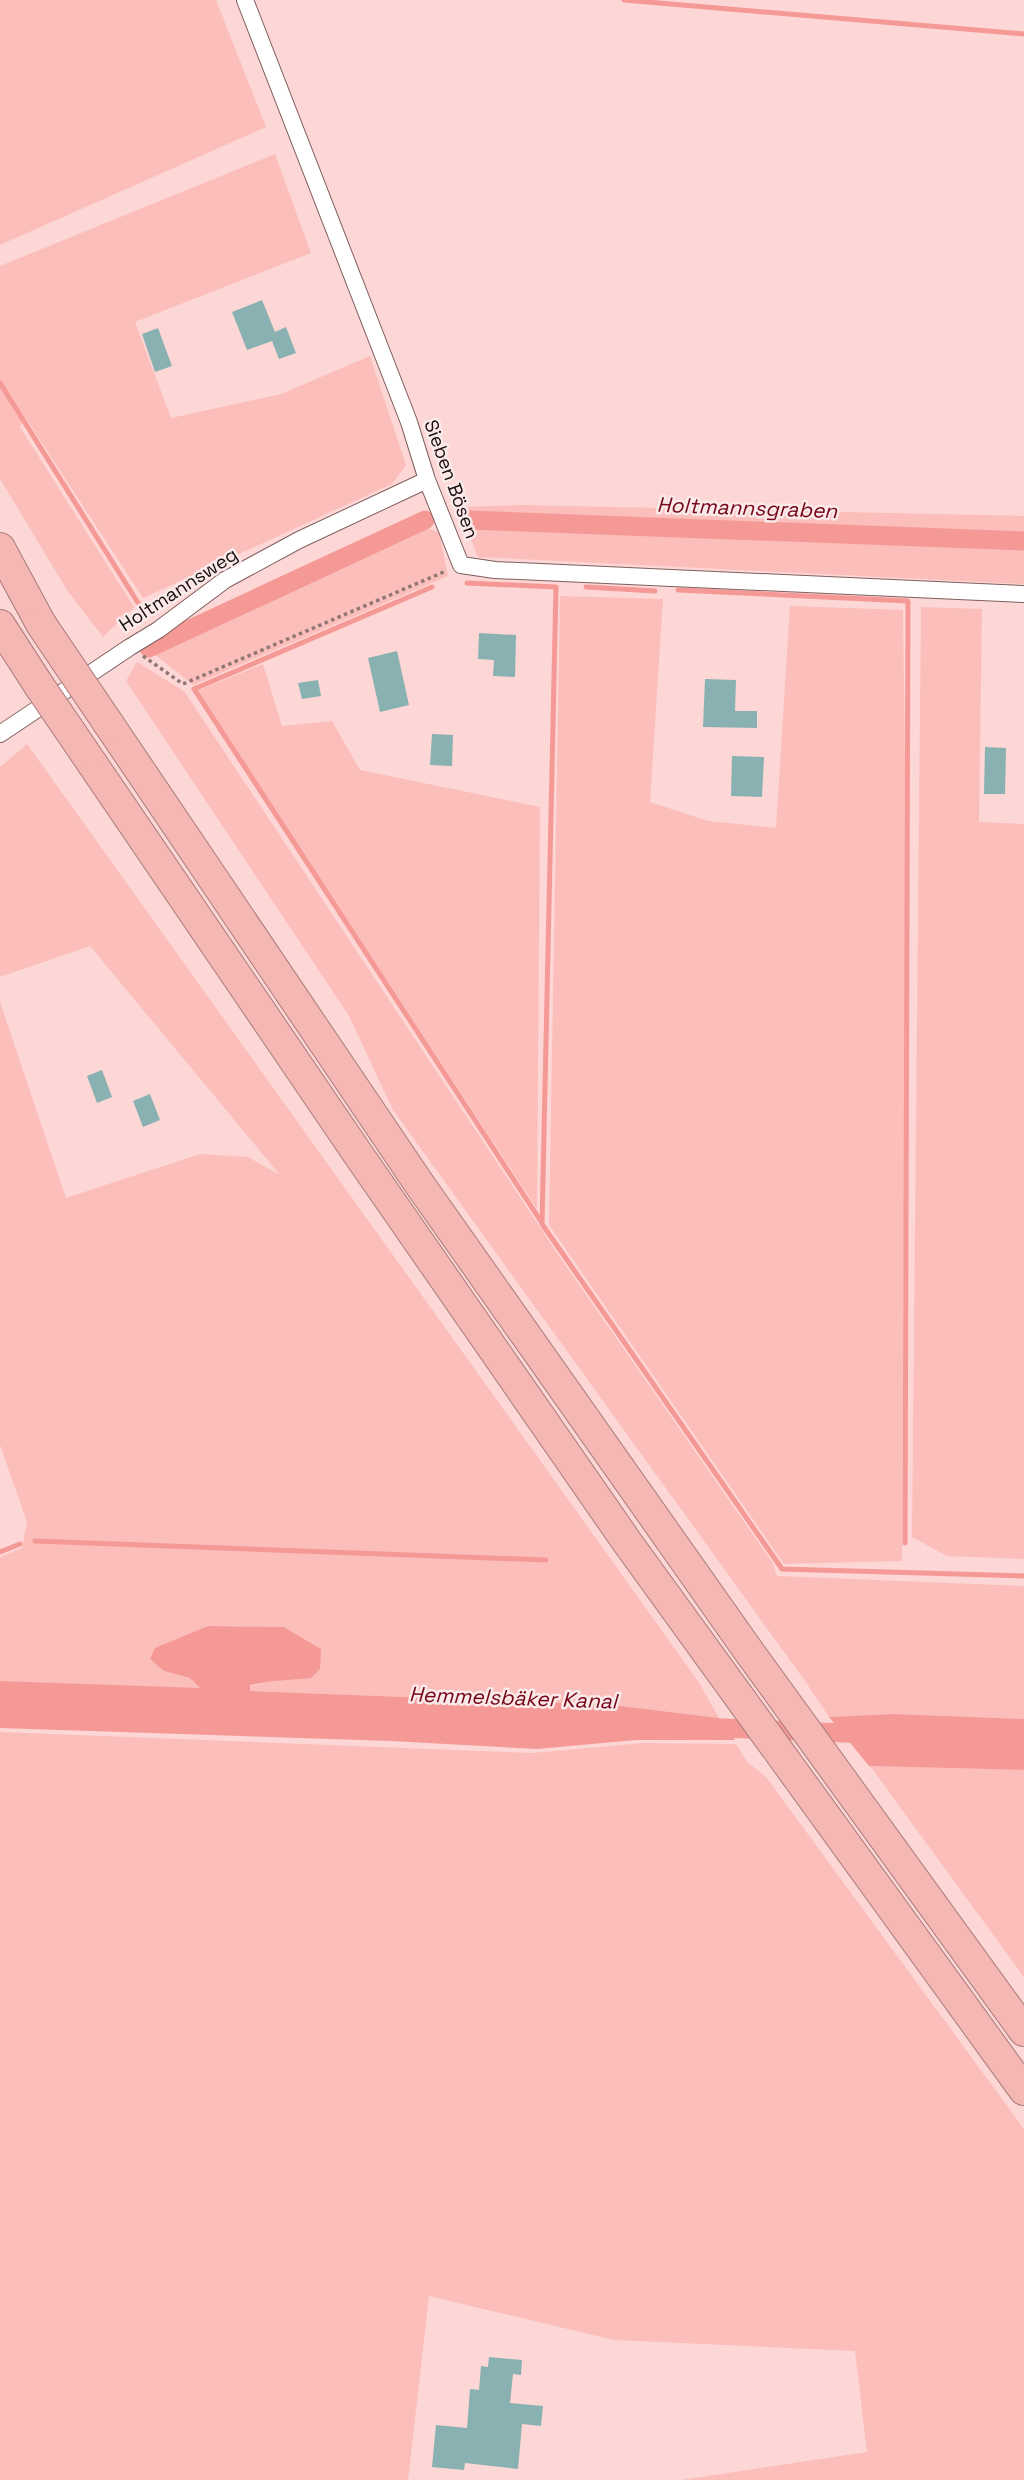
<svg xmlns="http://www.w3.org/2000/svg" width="1024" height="2480" viewBox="0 0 1024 2480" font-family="'Space Grotesk',sans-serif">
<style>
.green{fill:#fbbebb}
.water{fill:#f59996}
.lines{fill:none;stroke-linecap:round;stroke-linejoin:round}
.stream{stroke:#f59996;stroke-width:5}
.canal{stroke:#f59996;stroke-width:19}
.building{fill:#89b1b1}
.street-casing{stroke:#7f5e5d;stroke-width:18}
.highway-casing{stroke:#a87c7a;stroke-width:32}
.path{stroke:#907776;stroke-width:3.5;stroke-dasharray:3.5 3.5;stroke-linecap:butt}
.street{stroke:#fff;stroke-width:16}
.highway{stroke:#f5b7b4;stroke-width:30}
.highway-bridge-casing{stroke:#a87c7a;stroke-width:32;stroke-linecap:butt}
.highway-bridge{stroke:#f5b7b4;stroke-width:30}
.labels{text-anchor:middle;stroke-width:5;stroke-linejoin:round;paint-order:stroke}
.street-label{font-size:19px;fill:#1a0e0e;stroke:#faeae9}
.water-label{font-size:21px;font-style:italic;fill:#770518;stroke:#faeae9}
</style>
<rect width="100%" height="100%" fill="#fdd7d5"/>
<path class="green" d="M0 0H216L266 127 0 245Z
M275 154 311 253 135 322 171 418 281 394 370 356 406 465 392 484 143 598 25 417 20 427 134 607 103 637 67 590 0 479V266Z
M522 505 1024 516V584L478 557 458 507Z
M426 528 439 532 448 576 193 685 153 653Z
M560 596 663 599 650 802 708 821 776 828 790 606 903 610 906 840 902 1561 784 1564 549 1225Z
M921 607 982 609 979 822 1024 824V1559L947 1556 912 1537Z
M137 662 184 691 557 1253 772 1562 777 1576 1024 1586V1719L892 1714 829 1717 805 1681 393 1110 349 1016 126 681Z
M263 664 282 726 332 721 360 770 540 807 537 1209 197 691Z
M27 744 698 1681 719 1718 612 1705 250 1691V1686L274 1681 321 1649 284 1627 208 1626 190 1635 164 1671 190 1678 201 1689 0 1681V1557L22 1548 27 1522 0 1445V1002L66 1198 200 1154 248 1157 280 1175 90 946 0 977V767Z
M0 1732 532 1753 643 1743 736 1744 747 1762 766 1777 1024 2129V2480H681L867 2452 855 2351 614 2340 429 2296 408 2480H0Z
M870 1766 1024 1770V1977Z"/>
<path class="water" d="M208 1626 284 1627 321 1649 320 1669 311 1678 274 1681 250 1685V1691L612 1705 719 1718 735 1740H636L537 1749 391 1741 0 1728V1681L200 1688 190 1678 164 1671 150 1659 155 1648Z
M892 1714 1024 1719V1770L869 1766 829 1717Z"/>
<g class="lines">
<path class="stream" d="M624 0 1024 34
M0 383 140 606
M467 583 556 587 542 1224 782 1569 1024 1576
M432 587 194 689 542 1223
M586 587 655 591
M678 590 908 601 905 1543
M35 1541 546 1560
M0 1552 20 1544"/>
<path class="canal" d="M468 520 1024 541
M149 648 425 520
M701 1727 866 1734"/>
</g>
<path class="building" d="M262 300 275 332 286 327 296 353 279 359 272 341 247 350 232 312Z
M158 328 172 366 155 372 142 334Z
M479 633 516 635 515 677 493 676 494 660 478 659Z
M397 651 409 705 380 712 368 658Z
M705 679 736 680 735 711H757V728L703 727Z
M318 680 321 696 302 699 298 683Z
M432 734 453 735 452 766 430 765Z
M985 747 1006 748 1005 794H984Z
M732 756 764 757 762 797 731 796Z
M102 1070 112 1097 97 1103 87 1076Z
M150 1094 160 1120 143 1127 133 1101Z
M489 2357 522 2360 521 2375 513 2374 510 2403 543 2406 541 2426 522 2424 518 2469 465 2463 464 2470 432 2467 436 2425 467 2428 470 2389 479 2390 481 2366 488 2367Z"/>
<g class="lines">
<g class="street-casing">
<path id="street" d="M245 0 409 422 427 480 461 565 495 570 1024 594
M0 734 130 647 158 630 225 580 299 540 427 480"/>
</g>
<g class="highway-casing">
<path id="highway" d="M0 548 41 624
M0 625 38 684
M108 723 420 1185 750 1653 1024 2031
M85 753 360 1157 627 1542 1024 2090"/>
</g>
<path class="path" d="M143 656 183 684 446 571"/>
<use href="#street" class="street"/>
<use href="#highway" class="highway"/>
<g class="highway-bridge-casing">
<path id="highway-bridge" d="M41 624 108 723
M38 684 85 753"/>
</g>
<use href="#highway-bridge" class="highway-bridge"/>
</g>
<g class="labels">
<g class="street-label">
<text transform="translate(452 479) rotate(70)" y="7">Sieben Bösen</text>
<text transform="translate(178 589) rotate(-33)" y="7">Holtmannsweg</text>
</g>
<g class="water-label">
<text transform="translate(747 508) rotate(2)" y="7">Holtmannsgraben</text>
<text transform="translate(513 1698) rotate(2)" y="7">Hemmelsbäker Kanal</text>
</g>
</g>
</svg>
